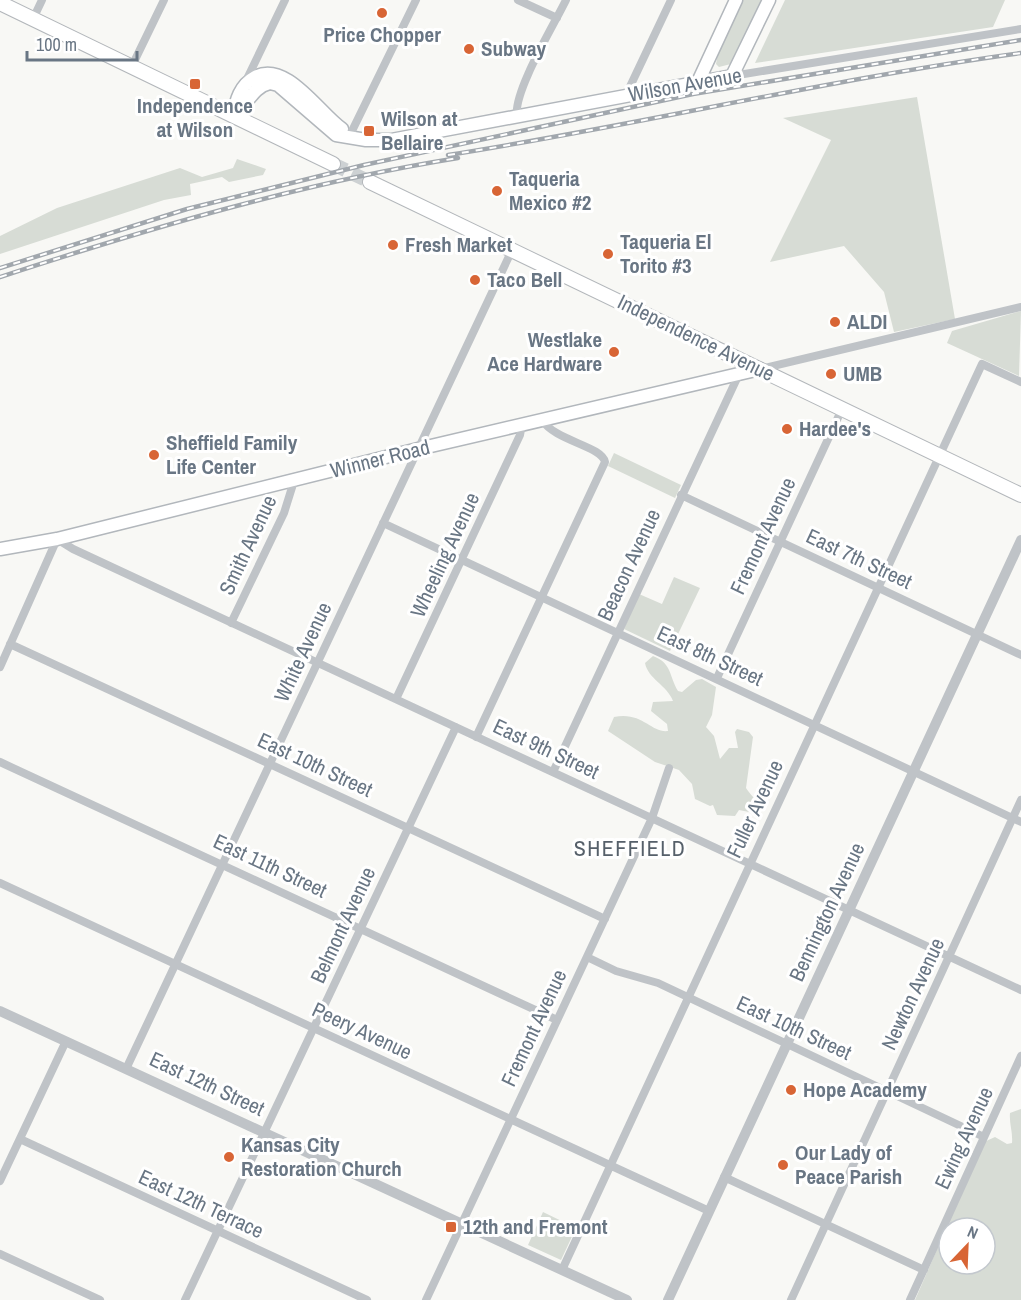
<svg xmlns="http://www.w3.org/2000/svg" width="1021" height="1300" viewBox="0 0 1021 1300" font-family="'Archivo Narrow',sans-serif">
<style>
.green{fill:#d7dcd5;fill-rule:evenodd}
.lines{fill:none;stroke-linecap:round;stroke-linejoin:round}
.primary-tunnel{stroke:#cdd1d3;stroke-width:14;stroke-dasharray:14 7;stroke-linecap:butt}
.secondary-casing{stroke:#b2b7bc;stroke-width:15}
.primary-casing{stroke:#b3b7bb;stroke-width:16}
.minor{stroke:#bfc3c7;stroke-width:8}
.tertiary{stroke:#bfc3c7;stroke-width:10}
.secondary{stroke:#fff;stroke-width:12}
.primary{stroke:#fff;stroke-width:14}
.rail-casing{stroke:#a1a7ad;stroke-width:4.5}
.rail{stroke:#fff;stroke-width:2;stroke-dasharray:7;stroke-linecap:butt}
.poi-dot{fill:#d86535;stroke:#fff;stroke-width:2}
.labels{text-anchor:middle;stroke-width:6;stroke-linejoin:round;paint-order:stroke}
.poi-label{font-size:21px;font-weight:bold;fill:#697684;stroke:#fff;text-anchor:start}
.street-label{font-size:21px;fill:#697684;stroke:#fff}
.neighbourhood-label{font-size:22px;letter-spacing:1.5px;fill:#56606a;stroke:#fff}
</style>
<rect width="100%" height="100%" fill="#f8f8f5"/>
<path class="green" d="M742 0H763L731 64 719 67 716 64 719 48Z
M785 0H1005L993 27 755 63Z
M917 97 955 319 894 332 884 292 844 246 770 262 831 140 783 118Z
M237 159 266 169 263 175 229 182 222 177 190 184 191 195 164 200 0 254V236L57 208 180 168 202 177 233 168Z
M1021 311 1019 376 947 343 952 331Z
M614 453 681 485 675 498 608 466Z
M674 577 700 588 670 651 624 629 639 594 662 604Z
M653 656C672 663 669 676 678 691L682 692 696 680 702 679 716 687 712 715 706 727 714 736 720 759 729 748H738L735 732 737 729 749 732 753 737 746 788C752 798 761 800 754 813L739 810 735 816 717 815 713 805 710 806 695 799 692 784 679 770 655 762 608 731 614 717C642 711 651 733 668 731L667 724 651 711 653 702 673 701C667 685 648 679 645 663Z
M1021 1109V1300H915L984 1142 995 1137 1007 1144 1012 1143C1013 1132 1009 1124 1010 1113ZM949 1228H985V1264H949Z
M543 1212 576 1228 561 1260 528 1245Z"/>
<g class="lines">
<path class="primary-tunnel" d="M333 164 370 182"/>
<g class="secondary-casing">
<path id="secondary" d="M698 82 736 0
M233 116C247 106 252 87 270 83L278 85 336 135 366 140H391L732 76 769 0
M233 116C236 100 240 85 255 77 286 60 319 113 342 129
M0 549 57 539 418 449 760 369"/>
</g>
<g class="primary-casing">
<path id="primary" d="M0 3 333 164
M370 182 1021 495"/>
</g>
<path class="minor" d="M518 0 557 18
M33 19 42 0
M132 66 164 0
M732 76 1021 29
M245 83 285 0
M626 95 671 0
M517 116C513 92 554 25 566 0
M350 135 416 0
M760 369 1021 307
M681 495 1021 655
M383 523 1021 822
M231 623 284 513 294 481
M10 644 605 919
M0 667 57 539 73 549 1021 990
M717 678 842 409
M396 699 520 435 522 424
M476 737 605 462C602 446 555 441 542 420
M0 762 557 1020
M553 772 739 374
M0 883 709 1211
M587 957 616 971 658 983 984 1137
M126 1069 512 250
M20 1139 367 1300
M724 1177 924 1270
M0 1181 66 1041
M0 1254 100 1300
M562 1270 982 364 1021 382
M185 1300 456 727
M426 1300 652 818 669 768
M791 1300 1021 800
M910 1300 1021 1056"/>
<path class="tertiary" d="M0 1011 627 1300
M668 1300 1021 540"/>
<use href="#secondary" class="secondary"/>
<use href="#primary" class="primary"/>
<g class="rail-casing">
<path id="rail" d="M448 155C640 125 829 79 1021 53
M0 268 187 209 364 165 693 94 1021 40
M0 277C150 228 302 183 458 158"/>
</g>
<use href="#rail" class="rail"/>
</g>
<g class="poi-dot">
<circle cx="382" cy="13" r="6"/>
<circle cx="469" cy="49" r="6"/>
<rect x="189" y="78" width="12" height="12" rx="3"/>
<rect x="363" y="125" width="12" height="12" rx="3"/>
<circle cx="497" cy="191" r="6"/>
<circle cx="393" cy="245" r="6"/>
<circle cx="608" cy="254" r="6"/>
<circle cx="475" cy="280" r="6"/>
<circle cx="835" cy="322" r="6"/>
<circle cx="614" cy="352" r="6"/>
<circle cx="831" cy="374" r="6"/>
<circle cx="787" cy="429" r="6"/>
<circle cx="154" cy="455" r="6"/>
<circle cx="791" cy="1090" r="6"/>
<circle cx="229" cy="1157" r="6"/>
<circle cx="783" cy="1165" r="6"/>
<rect x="445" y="1221" width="12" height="12" rx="3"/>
</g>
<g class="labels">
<g class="poi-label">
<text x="382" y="42" text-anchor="middle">Price Chopper</text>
<text x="481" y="56">Subway</text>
<text x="195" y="113" text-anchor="middle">Independence<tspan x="195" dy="24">at Wilson</tspan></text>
<text x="381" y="126">Wilson at<tspan x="381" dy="24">Bellaire</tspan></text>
<text x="509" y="186">Taqueria<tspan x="509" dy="24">Mexico #2</tspan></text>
<text x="620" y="249">Taqueria El<tspan x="620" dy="24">Torito #3</tspan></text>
<text x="405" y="252">Fresh Market</text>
<text x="487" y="287">Taco Bell</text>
<text x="847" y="329">ALDI</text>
<text x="602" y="347" text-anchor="end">Westlake<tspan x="602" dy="24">Ace Hardware</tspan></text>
<text x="843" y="381">UMB</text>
<text x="799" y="436">Hardee's</text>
<text x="166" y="450">Sheffield Family<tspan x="166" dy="24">Life Center</tspan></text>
<text x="803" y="1097">Hope Academy</text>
<text x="241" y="1152">Kansas City<tspan x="241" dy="24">Restoration Church</tspan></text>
<text x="795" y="1160">Our Lady of<tspan x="795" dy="24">Peace Parish</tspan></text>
<text x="463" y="1234">12th and Fremont</text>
</g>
<g class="street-label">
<text transform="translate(685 85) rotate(-10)" y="7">Wilson Avenue</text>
<text transform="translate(696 338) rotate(26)" y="7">Independence Avenue</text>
<text transform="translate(380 459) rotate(-14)" y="7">Winner Road</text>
<text transform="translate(763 536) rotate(-65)" y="7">Fremont Avenue</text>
<text transform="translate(248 545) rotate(-65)" y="7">Smith Avenue</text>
<text transform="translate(445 555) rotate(-65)" y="7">Wheeling Avenue</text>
<text transform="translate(859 559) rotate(25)" y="7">East 7th Street</text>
<text transform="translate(629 565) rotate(-65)" y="7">Beacon Avenue</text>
<text transform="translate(303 652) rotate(-65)" y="7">White Avenue</text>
<text transform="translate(710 656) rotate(25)" y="7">East 8th Street</text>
<text transform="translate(546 749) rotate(25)" y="7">East 9th Street</text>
<text transform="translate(315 765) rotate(25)" y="7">East 10th Street</text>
<text transform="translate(755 809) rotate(-65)" y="7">Fuller Avenue</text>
<text transform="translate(270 866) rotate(25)" y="7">East 11th Street</text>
<text transform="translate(827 912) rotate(-65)" y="7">Bennington Avenue</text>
<text transform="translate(343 925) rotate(-65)" y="7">Belmont Avenue</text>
<text transform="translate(913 994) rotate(-65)" y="7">Newton Avenue</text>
<text transform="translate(534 1028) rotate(-65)" y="7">Fremont Avenue</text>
<text transform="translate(794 1028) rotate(25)" y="7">East 10th Street</text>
<text transform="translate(362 1031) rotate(25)" y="7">Peery Avenue</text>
<text transform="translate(207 1084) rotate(25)" y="7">East 12th Street</text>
<text transform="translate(964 1138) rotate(-65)" y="7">Ewing Avenue</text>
<text transform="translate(201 1204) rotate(25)" y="7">East 12th Terrace</text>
</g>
<g class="neighbourhood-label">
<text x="630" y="856">SHEFFIELD</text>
</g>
</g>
<g transform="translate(967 1246) rotate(23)"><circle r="28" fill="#ffffff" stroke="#c3c8ce" stroke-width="1.5"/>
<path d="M0-4.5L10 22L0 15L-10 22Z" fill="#d86535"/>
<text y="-9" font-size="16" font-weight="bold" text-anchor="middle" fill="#697684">N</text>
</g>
<path d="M27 51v9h110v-9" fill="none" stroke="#697684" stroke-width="3"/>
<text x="36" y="51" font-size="18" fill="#697684" stroke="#ffffff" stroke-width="4.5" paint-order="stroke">100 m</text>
</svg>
